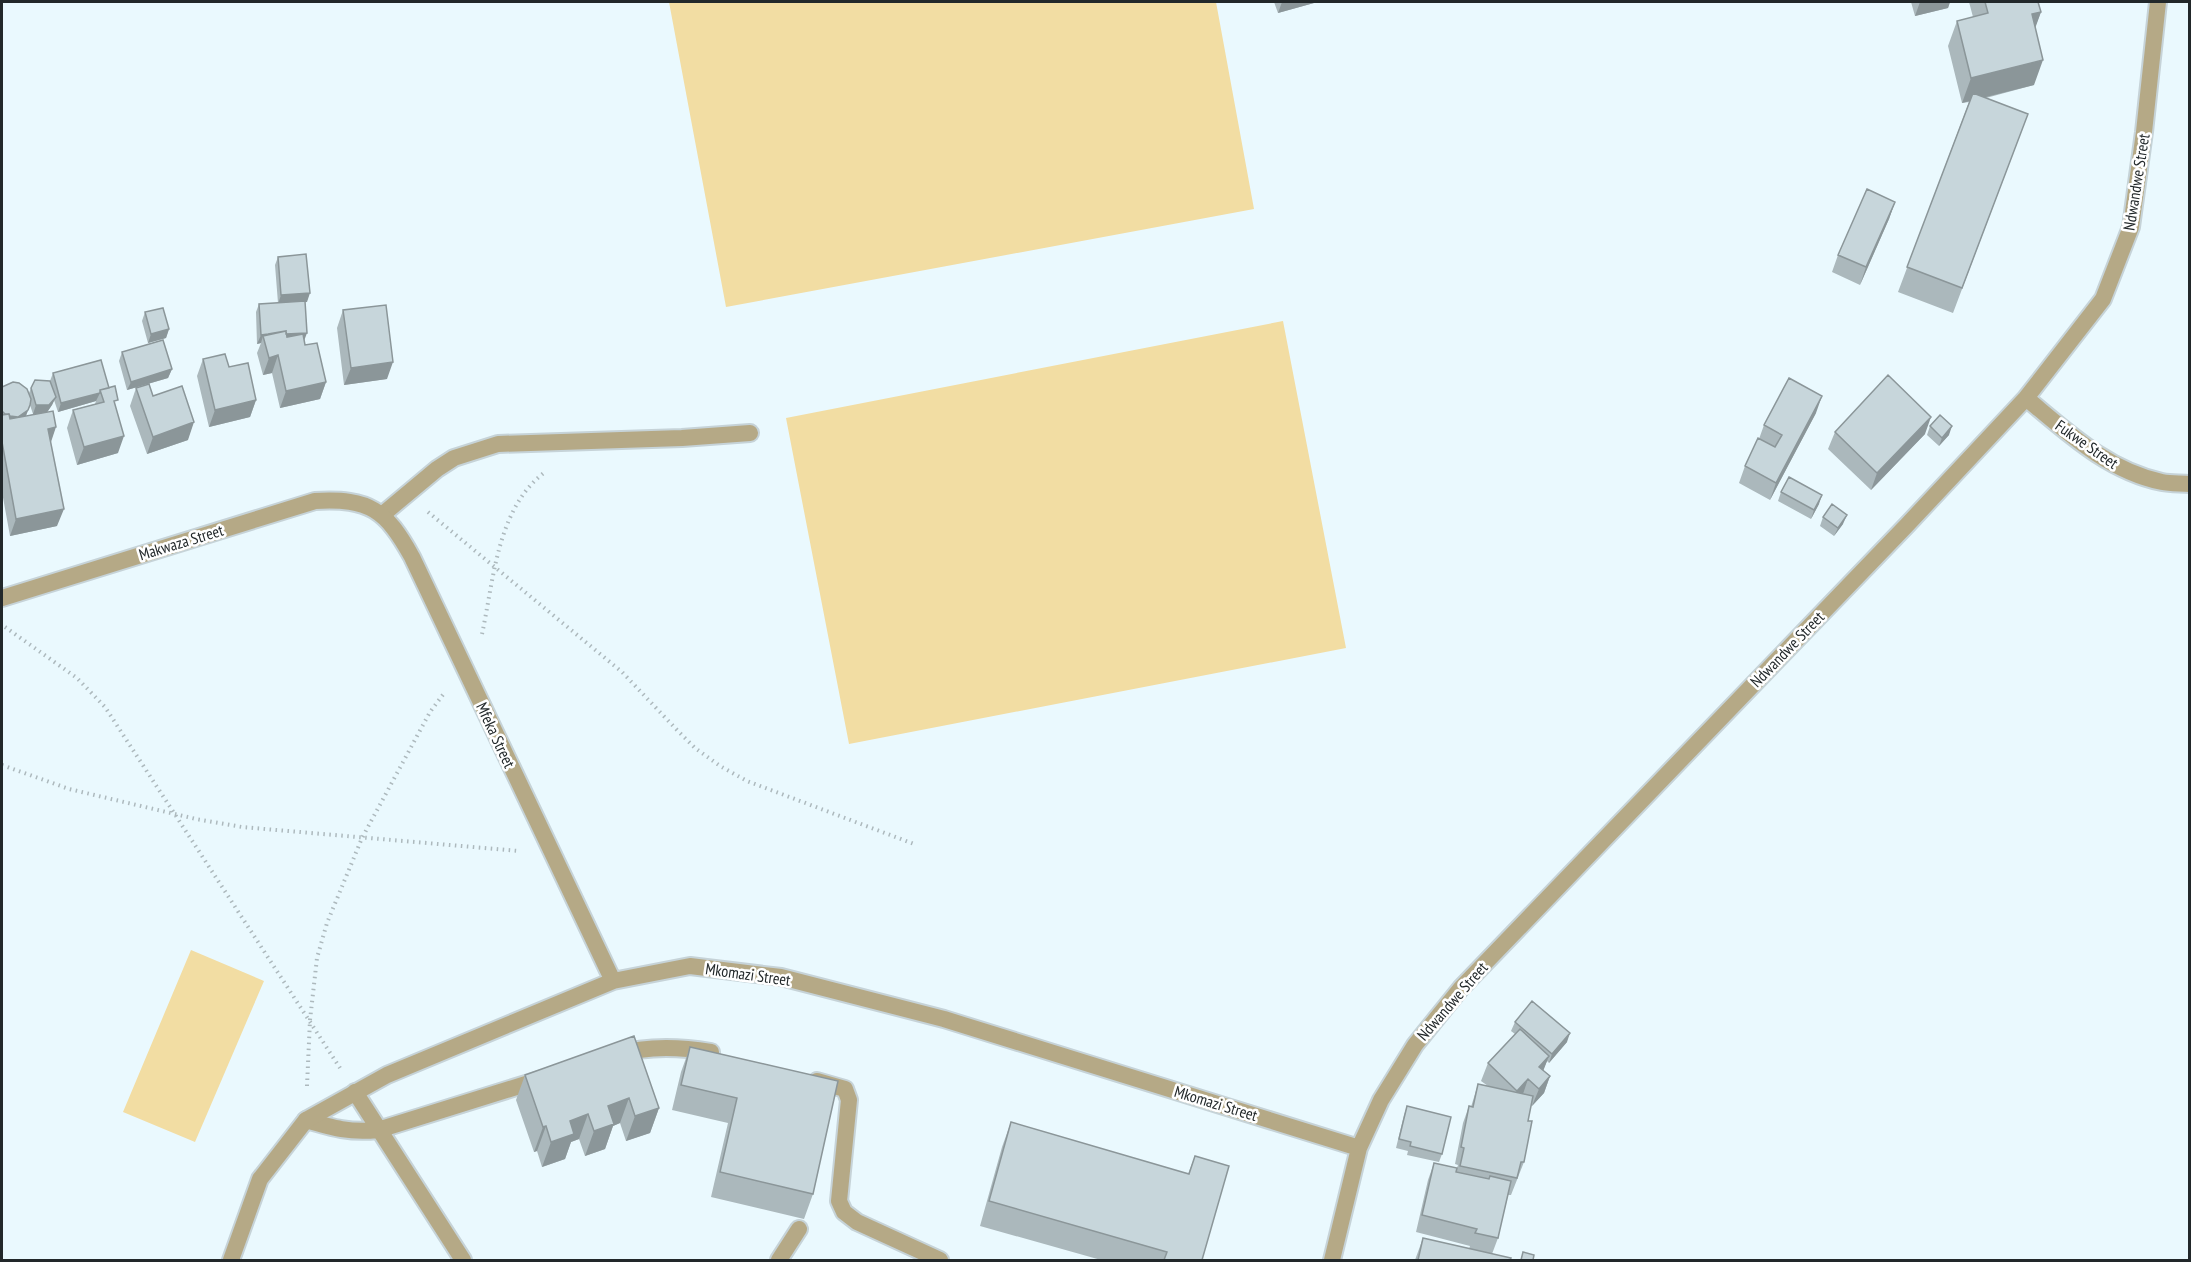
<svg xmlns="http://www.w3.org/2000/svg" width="2191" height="1262" viewBox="0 0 2191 1262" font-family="'PT Sans Narrow',sans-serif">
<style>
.green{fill:#f2dda3}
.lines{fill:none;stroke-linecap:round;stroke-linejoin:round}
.service-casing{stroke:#c6d3d8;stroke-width:20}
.minor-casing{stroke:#c6d3d8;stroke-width:20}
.path{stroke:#adb9bd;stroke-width:4;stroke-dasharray:1.5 4.5;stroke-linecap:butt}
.service{stroke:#b5a986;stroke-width:16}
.minor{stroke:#b5a986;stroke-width:16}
.wall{fill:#abb8bc;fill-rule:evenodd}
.shaded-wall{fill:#8b9699}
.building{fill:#c7d6db;stroke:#8b9699;stroke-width:1.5}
.labels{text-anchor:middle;stroke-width:5;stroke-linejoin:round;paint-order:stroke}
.street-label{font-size:16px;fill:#22282a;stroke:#fff}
</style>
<rect width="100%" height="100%" fill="#eaf9fe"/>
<path class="green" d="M669 2H1216L1254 209 726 307Z
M1283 321 1346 648 849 744 786 418Z
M191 950 264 981 195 1142 123 1112Z"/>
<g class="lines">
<g class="service-casing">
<path id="service" d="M382 515 437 469 454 458 498 444 682 438 750 433
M618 1055C648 1045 680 1047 711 1052
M817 1081 845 1089 849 1100 839 1201 844 1212 857 1222 940 1260
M355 1092 463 1260
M306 1120C333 1128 350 1133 378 1130L542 1079
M779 1260 799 1229"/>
</g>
<g class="minor-casing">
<path id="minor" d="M2026 398C2067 432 2108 471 2162 482 2171 484 2181 483 2190 484
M2 598 315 501C370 498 386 510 412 557L613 981
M231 1260 260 1179 306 1120 387 1075 613 981 690 966 781 977 944 1019 1359 1148
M1332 1260 1359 1148 1381 1100 1415 1045 1461 988 1907 525 2026 398 2103 299 2131 227 2144 132 2158 2"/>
</g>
<path class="path" d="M428 512 622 672 677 730 695 748 720 766 747 781 914 844
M5 627 77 678 105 707 340 1068
M482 634C494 579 497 508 545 472
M2 765 69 789 196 819 242 827 519 851
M307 1086 310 1020 317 958 327 923 362 838 430 712 445 692"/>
<use href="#service" class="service"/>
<use href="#minor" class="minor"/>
</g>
<path class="wall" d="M1274 2H1315L1314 3 1278 13Z
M1911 2H1950L1948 8 1915 16Z
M1969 2H2038L2041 12 2035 27 2034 85 1986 98 2028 114 1953 313 1898 292 1969 102 1962 103 1948 46 1957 21 1973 17Z
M1895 202 1889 219 1860 285 1832 272 1838 255Z
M278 257 307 302H305L304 340 305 345 326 382 320 399 280 408 272 373 263 375 257 353 261 343 257 344 256 312 259 304 278 303 275 265Z
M343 310 387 379 344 385 337 328Z
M145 312 169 329 166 338 148 343 142 321Z
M122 352 172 369 168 378 127 390 119 361Z
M203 359 229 367 256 400 250 417 209 427 197 376Z
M53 373 109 388 116 407 118 453 77 465 67 428 73 410 95 404 96 401 58 412 54 400 52 405 47 412 57 526 10 536 2 492V387L29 393 31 388 50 381ZM30 405 33 414 26 416Z
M136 388 153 396 188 440 147 454 130 406Z
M1816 413 1770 500 1739 483 1745 466 1759 439 1764 425Z
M1930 426 1949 435 1939 446 1927 435Z
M1835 432 1925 434 1871 490 1828 449Z
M1781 492 1819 504 1811 519 1778 501Z
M1823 517 1843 524 1834 536 1820 526Z
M1515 1022 1567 1042 1549 1063 1547 1061 1543 1070 1550 1076 1544 1093 1532 1106 1531 1105 1528 1121 1524 1162 1511 1195H1508L1498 1238 1492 1254 1510 1260H1415L1423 1238 1469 1249 1470 1246 1416 1232 1428 1180 1434 1163 1457 1168 1458 1165 1455 1164 1463 1123 1469 1106 1471 1107 1478 1084 1488 1086 1481 1081 1488 1063 1515 1034 1511 1031Z
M634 1036 659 1108 650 1133 626 1141 620 1123 613 1126 605 1149 585 1156 579 1139 571 1142 565 1159 542 1167 537 1151 534 1152 516 1100 525 1075Z
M690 1047 838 1081 813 1194 804 1219 711 1197 728 1123 672 1110 681 1072Z
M1407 1106 1442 1154 1439 1162 1407 1155 1408 1151 1396 1148 1404 1115Z
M1011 1122 1188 1174 1195 1156 1202 1260H1101L980 1226 1002 1147Z"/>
<path class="shaded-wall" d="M1282 2H1315L1314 3 1278 13Z
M1920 2H1950L1948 8 1915 16Z
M2041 12 2032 37V14Z
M2043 60 2034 85 1962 103 1971 78Z
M1895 202 1889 219 1860 285 1866 267Z
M310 293 307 302 278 304 281 295Z
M169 329 166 338 148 343 151 334Z
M307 333 304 341 263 336 261 343 257 344 261 335Z
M278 355 272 373 263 375 269 358Z
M393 362 387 379 344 385 351 368Z
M172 369 168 378 127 390 131 382Z
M326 382 320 399 280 408 286 391Z
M100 393 96 401 58 412 61 403Z
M1822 396 1816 413 1770 500 1776 483Z
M56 397 52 405 46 414H33L36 405Z
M256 400 250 417 209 427 215 410Z
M30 405 25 418 15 425 7 416Z
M1931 417 1925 434 1871 490 1877 473Z
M194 422 188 440 147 454 153 437Z
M1952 426 1949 435 1939 446 1942 438Z
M56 427 50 445 48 429Z
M124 436 118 453 77 465 84 447Z
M1822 495 1819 504 1811 519 1814 510Z
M64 509 57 526 10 536 16 519Z
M1847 515 1843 524 1834 536 1838 528Z
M1570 1033 1567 1042 1549 1063 1552 1054Z
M1549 1056 1542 1074 1539 1067Z
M1550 1076 1544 1093 1532 1106 1539 1089Z
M1528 1079 1522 1097 1511 1108 1517 1091Z
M629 1098 620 1123 613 1126 605 1149 585 1156 594 1131 608 1106Z
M659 1108 650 1133 626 1141 635 1116Z
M588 1114 579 1139 571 1142 565 1159 542 1167 551 1142 570 1121Z
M546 1126 537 1151 534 1152 543 1127Z"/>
<path class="building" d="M1985 2H2038L2041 12 2032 14 2043 60 1971 78 1957 21 1988 13Z
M1973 93 2028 114 1962 288 1907 267Z
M1867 189 1895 202 1866 267 1838 255Z
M306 254 310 293 281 295 278 257Z
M305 301 307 333 286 334V331L268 334 261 335 259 304Z
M386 305 393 362 351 368 343 310Z
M163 308 169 329 151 334 145 312Z
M286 331 287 337 303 334 305 345 317 343 326 382 286 391 278 355 269 358 263 336Z
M163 340 172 369 131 382 122 352Z
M225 354 229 367 248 363 256 400 215 410 203 359Z
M101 360 109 388 100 390V393L61 403 53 373Z
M1888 375 1931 417 1877 473 1835 432Z
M1789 378 1822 396 1776 483 1745 466 1758 438 1775 447 1782 435 1764 425Z
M35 380 50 381 56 397 49 405H36L31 388Z
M13 382 19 383 27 389 31 399 30 405 28 410 18 417 10 416 9 414H5L2 411V387Z
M149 384 153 396 182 386 194 422 153 437 136 388Z
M115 386 118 400 114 401 124 436 84 447 73 410 104 402 100 390Z
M53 411 56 427 48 429 64 509 16 519 2 442V415L9 414 10 419Z
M1940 415 1952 426 1942 438 1930 426Z
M1789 477 1822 495 1814 510 1781 492Z
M1832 504 1847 515 1838 528 1823 517Z
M1532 1001 1570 1033 1552 1054 1515 1022Z
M1520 1029 1549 1056 1539 1067 1550 1076 1539 1089 1528 1079 1517 1091 1488 1063Z
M634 1036 659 1108 635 1116 629 1098 608 1106 614 1124 594 1131 588 1114 570 1121 574 1134 551 1142 546 1126 543 1127 525 1075Z
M690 1047 838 1081 813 1194 720 1172 737 1098 681 1085Z
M1478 1084 1533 1096 1528 1121H1532L1524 1162H1521L1517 1178 1460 1166 1464 1148 1461 1147 1469 1106 1473 1107Z
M1407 1106 1451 1117 1442 1154 1410 1146 1411 1142 1399 1139Z
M1011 1122 1189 1174 1195 1156 1229 1166 1202 1260H1164L1167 1252 989 1201Z
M1434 1163 1457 1168 1456 1172 1489 1179 1490 1176 1511 1181 1498 1238 1475 1233 1477 1229 1422 1215Z
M1423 1238 1511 1258 1510 1260H1418Z
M1523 1252 1534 1255 1533 1260H1521Z"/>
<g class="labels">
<g class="street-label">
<text transform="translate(2136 182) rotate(-81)" y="6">Ndwandwe Street</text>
<text transform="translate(2087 444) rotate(35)" y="6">Fukwe Street</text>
<text transform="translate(181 542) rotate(-17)" y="6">Makwaza Street</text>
<text transform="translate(1787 649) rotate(-46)" y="6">Ndwandwe Street</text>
<text transform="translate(496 735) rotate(65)" y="6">Mfeka Street</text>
<text transform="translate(748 974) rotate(8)" y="6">Mkomazi Street</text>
<text transform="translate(1452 1001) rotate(-49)" y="6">Ndwandwe Street</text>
<text transform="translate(1216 1103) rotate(17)" y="6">Mkomazi Street</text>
</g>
</g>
<rect width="2191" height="1262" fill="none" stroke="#22282a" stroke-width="6"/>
</svg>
